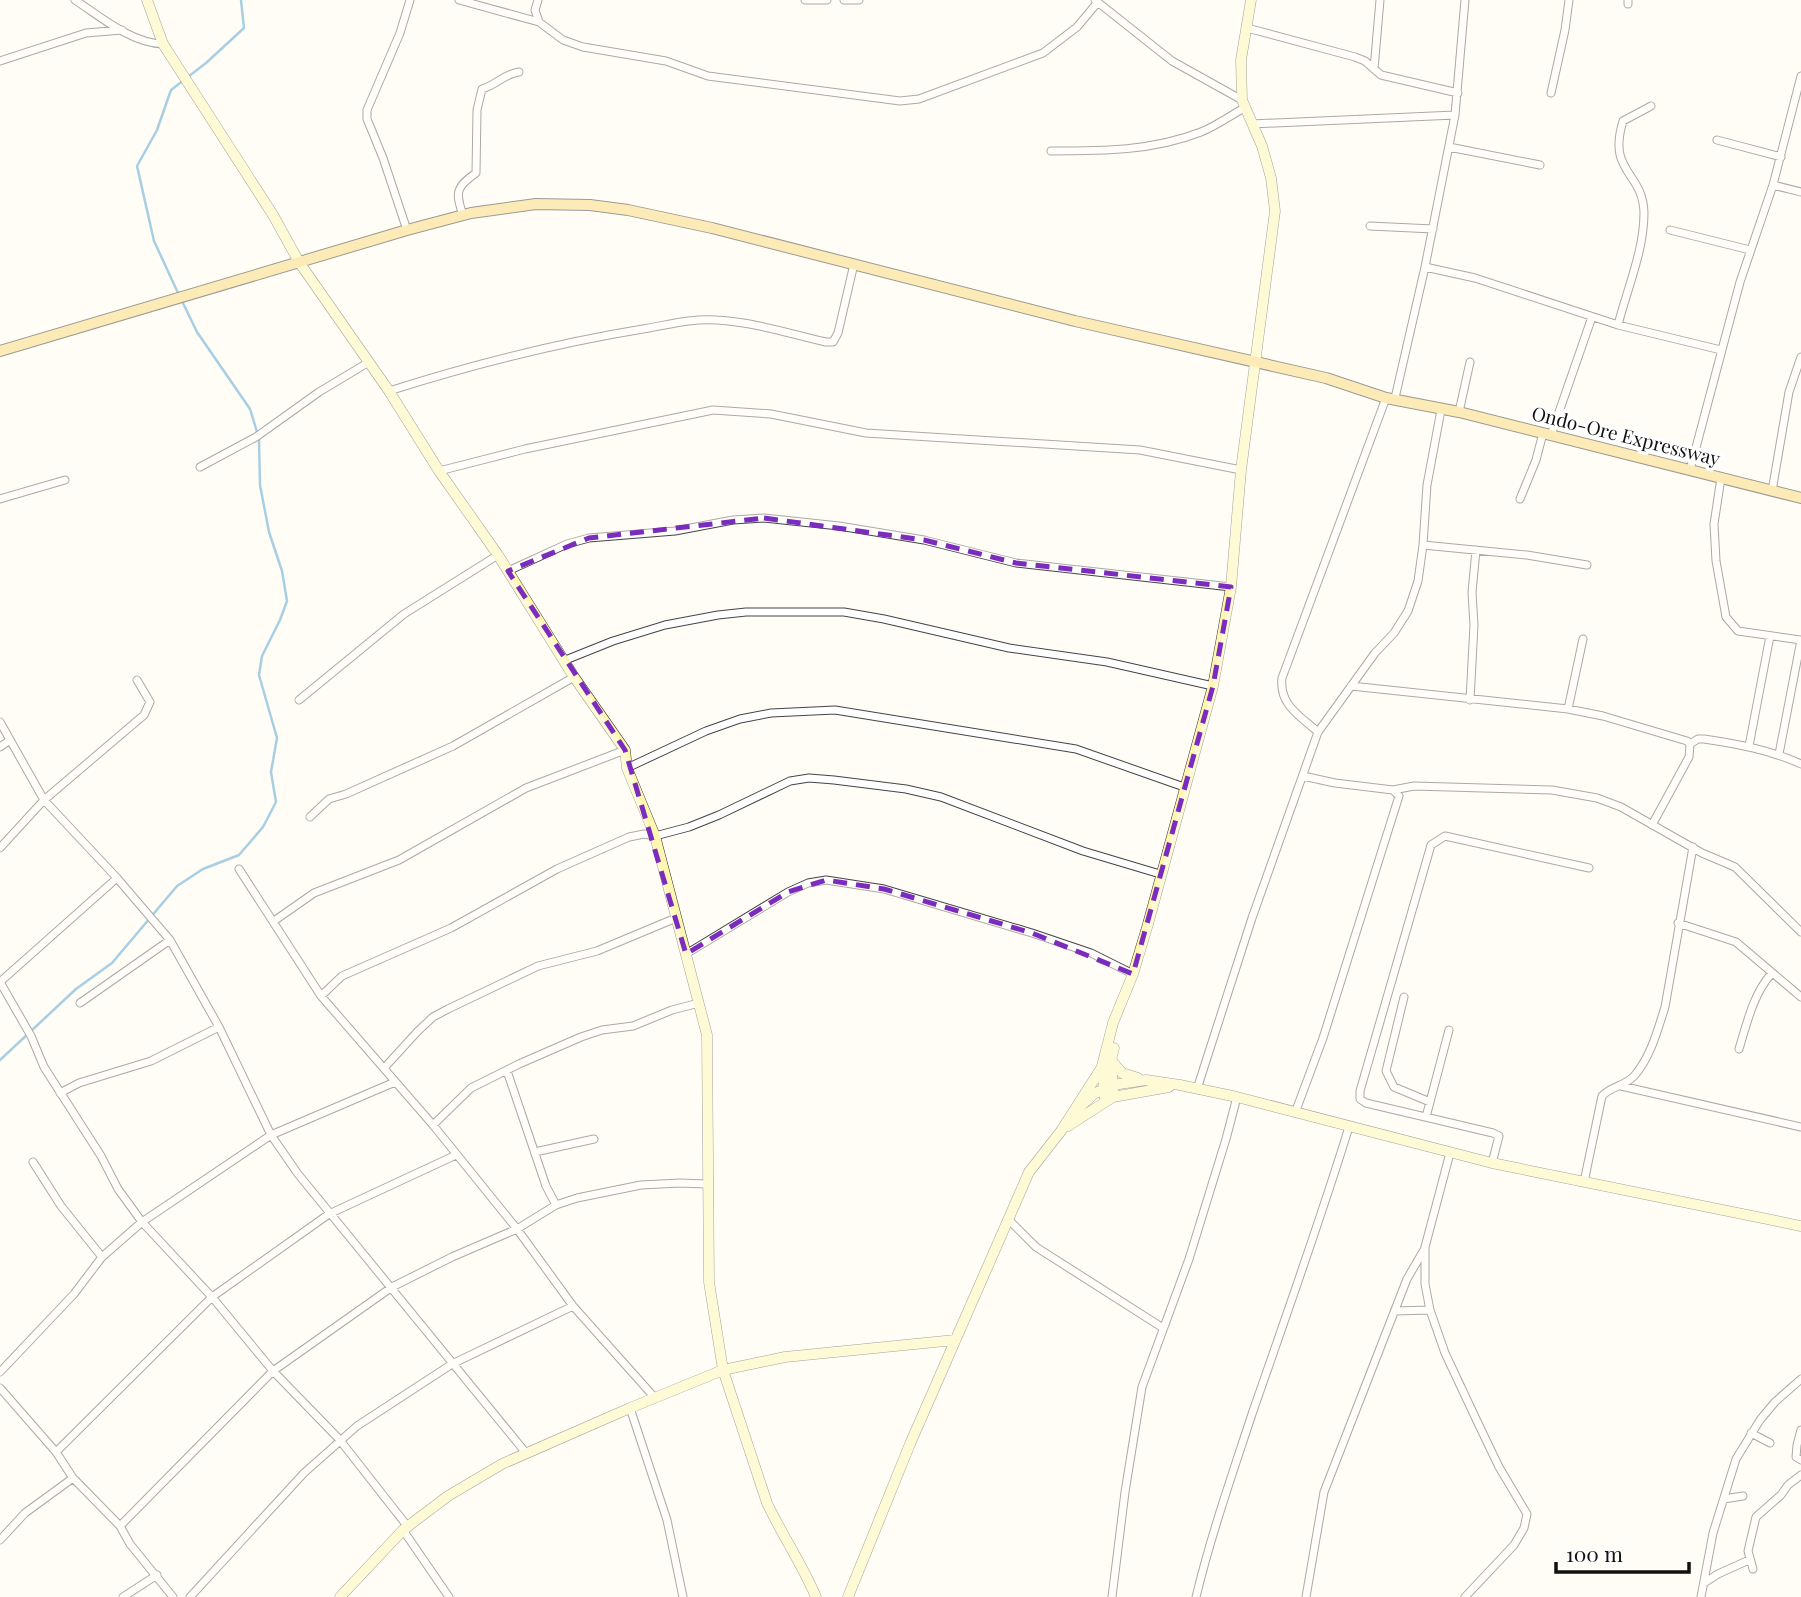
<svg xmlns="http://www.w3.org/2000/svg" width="1801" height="1597" viewBox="0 0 1801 1597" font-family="'Playfair Display',serif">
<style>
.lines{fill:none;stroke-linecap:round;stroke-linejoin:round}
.stream{stroke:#3f96cf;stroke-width:2.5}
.street-casing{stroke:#444;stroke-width:9}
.secondary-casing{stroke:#333;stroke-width:11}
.primary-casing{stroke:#222;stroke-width:12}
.street{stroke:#fff;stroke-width:7}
.secondary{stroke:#fff6b0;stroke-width:10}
.primary{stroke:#f9d66b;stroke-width:10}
.marked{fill:none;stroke:#7b2cbf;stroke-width:5;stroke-dasharray:14 9;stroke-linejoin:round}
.labels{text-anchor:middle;stroke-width:7;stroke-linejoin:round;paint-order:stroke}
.street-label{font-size:19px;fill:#111;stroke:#fff}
</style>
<rect width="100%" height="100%" fill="#fffdf5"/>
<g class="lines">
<path class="stream" d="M178 293 154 241 137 166 157 130 171 90 206 63 244 28 241 0
M181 299 197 332 250 409 257 432
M0 1060 76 989 112 963 177 886 203 869 239 855 263 827 276 802 271 772 277 738 259 675 262 656 280 620 287 601 282 571 269 532 260 485 259 439"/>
<g class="street-casing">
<path id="street" d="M75 0C101 17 131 43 163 44
M459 0 539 22 563 40 583 47 666 61 708 76 900 101 919 99 1043 53 1077 27 1098 2
M538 0 535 10 539 22
M805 0H827
M844 0H859
M1095 0 1172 61 1242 100
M1628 0V4
M1247 28 1355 57 1365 61 1381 75 1458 93
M0 61 86 33 122 30
M1374 69 1380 0
M1551 93 1565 30 1569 0
M1252 124 1455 115
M1717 140 1781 157
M1449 147 1540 165
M1051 151C1103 151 1152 151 1201 132 1216 126 1230 116 1244 108
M1773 185 1801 192
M463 215C455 192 456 187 476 173L477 110 482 89C496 85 506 73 519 72
M1370 226 1433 229
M407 230 383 158 367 119V110L400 33 410 0
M1670 230 1750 250
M1425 267 1475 278 1618 325 1721 350
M1618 325C1627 289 1644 251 1644 213 1643 171 1607 173 1623 121L1651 106
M389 391C471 365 557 343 643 329 667 325 692 318 717 320 753 322 791 334 826 342H833L838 333 854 264
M1395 398 1425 267 1455 115 1465 0
M1459 412 1470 362
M1551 435 1592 317
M200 467 256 437 319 392 369 362
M1690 470 1740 282 1773 185 1801 76
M439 471 525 449 713 410 771 414 866 433 1140 450 1241 470
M1721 478 1714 524 1716 561 1726 617 1738 631 1801 640
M1772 491 1789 392 1801 357
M0 499 65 480
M1520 499 1536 460 1543 433
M1423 545 1527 555 1587 565
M508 571 567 544 589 538 675 531 733 520 764 518 839 526 924 540 1016 563 1231 587
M563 661 613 641 665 625 718 615 746 612H844L884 619 1009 648 1107 662 1213 686
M1351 686 1568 709 1603 716 1687 741 1690 744
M299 700 404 614 498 555
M1470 700 1474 625 1472 592 1476 550
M1568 709 1583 639
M0 722 44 800 117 878 170 940 219 1027 271 1135 298 1174 526 1453
M1318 732C1300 716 1279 705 1282 678L1386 398
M1690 744 1698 739H1704C1738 744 1770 750 1801 764
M1749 746 1770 636
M0 747 10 740
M1779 754 1801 640
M627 768 706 731 740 719 771 713 835 710 1076 749 1184 787
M1393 790 1414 786 1552 790 1597 798 1621 807 1702 853 1735 867 1801 932
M310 817 329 799 346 794 453 746 574 677
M1652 825 1689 757 1690 744
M0 848 44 800 144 715 150 702 137 680
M239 869 321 996 433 1125 517 1229 573 1306 655 1398
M117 878 0 982 31 1036 44 1067 101 1156 118 1189 142 1222 212 1297 273 1371 339 1439 408 1527
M274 921 314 893 399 860 526 788 625 750
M1678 923 1736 942 1801 997
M686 954 788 892 808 883 826 880 884 889 1032 933 1091 953 1133 974
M321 996 342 976 451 928 557 869 629 837 644 834 655 836 689 827 719 815 790 781 809 778 834 780 906 789 941 797 1083 851 1160 874
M1404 997 1386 1071 1394 1087 1430 1102
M80 1003 170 940
M1739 1049C1747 1023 1753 995 1771 974
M385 1067 418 1031 433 1017 448 1009 538 966 597 951 676 918
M507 1071 546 1186 556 1205
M1621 1086 1801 1127
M1197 1089 1252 918 1318 732 1375 653 1394 633 1408 611 1418 581 1423 545 1427 485 1441 410
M60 1093 79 1083 151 1061 219 1027
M1295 1113 1323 1038 1399 796 1393 790 1335 783 1303 776
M1426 1117 1449 1030
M433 1125 471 1088 519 1064 581 1037 602 1030 633 1026 672 1010 699 1003
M535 1152 594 1139
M1450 1153 1425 1247V1284L1430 1310 1445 1353 1476 1419 1499 1467 1527 1514 1524 1528 1514 1545 1465 1597
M33 1162 61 1206 102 1257
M1492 1163 1499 1136 1493 1133 1366 1103 1360 1099V1091L1431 845 1445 836 1589 868
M1584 1182 1602 1096C1611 1086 1626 1086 1635 1075 1651 1056 1658 1029 1665 1007L1693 847
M1008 1219 1036 1247 1163 1328
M1395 1311 1430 1310
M0 1372 74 1294 102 1257 142 1222 271 1135 395 1082
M0 1388 56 1452 73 1478 120 1526 130 1544 173 1597
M630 1408 667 1520 683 1597
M1801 1430 1797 1445 1796 1457 1801 1460
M1751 1433 1770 1443
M56 1452 212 1297 329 1214 456 1155
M1724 1499 1743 1496
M120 1526 273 1371 392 1287 452 1257 517 1229 556 1205 577 1198 641 1185 680 1183 706 1184
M403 1530 449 1597
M0 1540 25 1513 73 1478
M1753 1569 1748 1551 1756 1517 1781 1495 1788 1485 1801 1475
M1704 1583 1718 1574 1749 1560
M123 1597 157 1575
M190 1597 304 1473 357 1426 452 1364 573 1306
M1112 1597 1125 1492 1142 1387 1189 1259 1226 1139 1237 1097
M1196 1597C1211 1535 1232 1475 1252 1414 1285 1319 1319 1224 1349 1127
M1306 1597 1324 1492 1407 1279 1425 1248
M1701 1597 1713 1533 1736 1459 1760 1420 1775 1402 1801 1379"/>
</g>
<g class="secondary-casing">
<path id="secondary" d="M147 0 163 44 273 215 299 262 389 391 439 471 498 555 574 677 625 750 627 768 655 836 707 1035 709 1282 723 1370 767 1503C782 1535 802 1564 816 1597
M1111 1060 1122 1073 1138 1078
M1113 1092 1111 1060 1114 1048
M1105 1101 1102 1066 1113 1023 1133 974 1148 924 1213 686 1231 587 1241 470 1275 211 1271 178 1262 146 1242 100 1241 60 1251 0
M1073 1113 1095 1093 1119 1084 1146 1080 1180 1085 1237 1097 1492 1163 1801 1226
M1068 1126 1113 1097 1169 1087
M340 1597 403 1530 448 1496 502 1464 630 1408 723 1370 785 1357 955 1340
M848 1597 910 1444 1029 1172 1061 1131 1102 1067"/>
</g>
<g class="primary-casing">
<path id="primary" d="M0 351 407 230 471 213 536 204 590 205 628 210 712 228 1075 321 1326 378 1386 398 1459 412 1801 498"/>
</g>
<use href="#street" class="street"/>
<use href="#secondary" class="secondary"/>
<use href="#primary" class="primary"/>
</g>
<path d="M0 0H1801V1597H0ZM764 518 924 540 1016 563 1231 587 1213 686 1133 974 1032 933 884 889 826 880 788 892 686 954 625 750 508 571 589 538Z" fill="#fffdf5" fill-opacity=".55" fill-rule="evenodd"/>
<path class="marked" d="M764 518 924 540 1016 563 1231 587 1213 686 1133 974 1032 933 884 889 826 880 788 892 686 954 625 750 508 571 589 538Z"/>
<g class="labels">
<g class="street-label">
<text transform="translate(1626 436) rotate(14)" y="7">Ondo-Ore Expressway</text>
</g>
</g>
<path d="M1556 1562v10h133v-10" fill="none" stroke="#111111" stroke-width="3.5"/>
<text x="1566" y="1562" font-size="21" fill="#111111" stroke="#ffffff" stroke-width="5" paint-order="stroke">100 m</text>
</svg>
